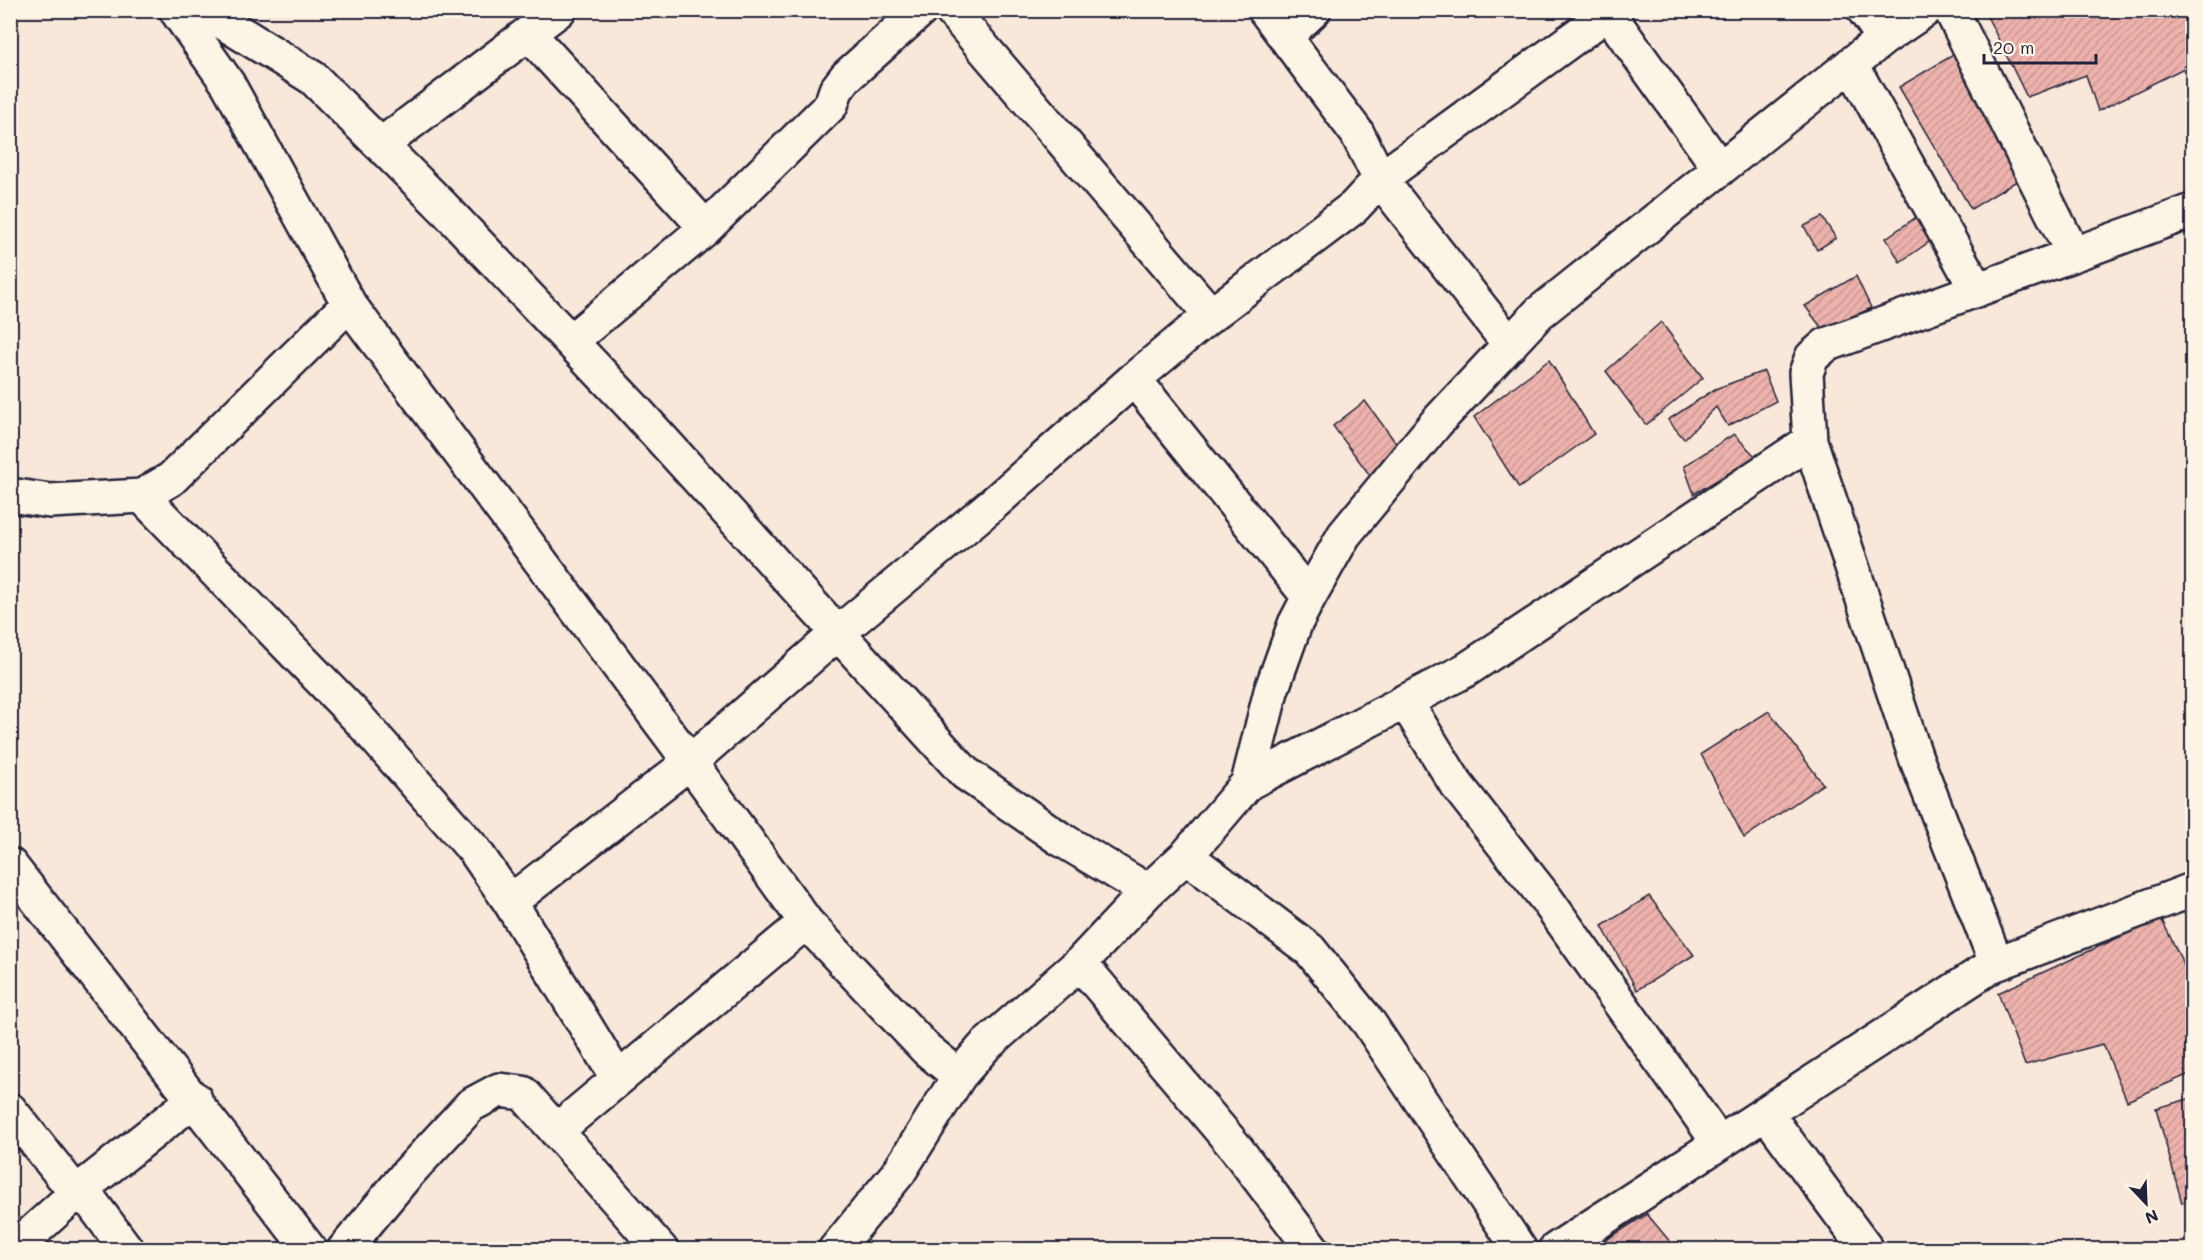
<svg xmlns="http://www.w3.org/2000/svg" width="2203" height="1260" viewBox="0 0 2203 1260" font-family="Mali,sans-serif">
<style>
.building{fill:url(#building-hatch);stroke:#22223b;stroke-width:1.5}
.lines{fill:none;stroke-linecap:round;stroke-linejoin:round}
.minor-casing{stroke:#22223b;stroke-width:38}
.minor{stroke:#fcf5e5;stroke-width:33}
</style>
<defs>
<pattern id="building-hatch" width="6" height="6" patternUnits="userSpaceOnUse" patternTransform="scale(1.5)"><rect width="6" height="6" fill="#edb2ab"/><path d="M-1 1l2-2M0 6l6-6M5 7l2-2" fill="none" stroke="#cb9994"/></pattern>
</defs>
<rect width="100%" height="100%" fill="#f9e8d9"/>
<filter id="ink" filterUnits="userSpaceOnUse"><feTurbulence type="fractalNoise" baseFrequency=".0167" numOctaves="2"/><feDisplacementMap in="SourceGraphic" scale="12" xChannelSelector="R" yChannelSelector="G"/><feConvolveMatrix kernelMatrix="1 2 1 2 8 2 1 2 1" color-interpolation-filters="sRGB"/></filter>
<g filter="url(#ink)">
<path class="building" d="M1984 10H2192V64L2098 111 2086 75 2027 97Z
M1953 55 2025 176 1971 209 1899 87Z
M1921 214 1932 240 1900 262 1886 238Z
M1822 217 1836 238 1817 250 1804 226Z
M1856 276 1871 308 1824 331 1805 306Z
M1661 322 1703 378 1646 425 1606 371Z
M1549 360 1594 434 1519 488 1474 417Z
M1764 371 1776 401 1728 426 1716 407 1684 439 1668 420 1715 389Z
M1365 401 1399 447 1372 478 1333 426Z
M1734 434 1756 457 1694 494 1684 466Z
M1769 711 1823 784 1744 838 1701 754Z
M1649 896 1694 955 1637 990 1602 926Z
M2161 918 2192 982V1073L2127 1101 2103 1044 2025 1065 1998 993Z
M2192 1098V1200L2182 1203 2156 1108Z
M1647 1214 1677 1250H1590Z"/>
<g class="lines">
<g class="minor-casing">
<path id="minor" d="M176 10 228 84 349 304 690 762 806 922 926 1049 959 1076
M203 10 313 78 443 207 630 404 965 773 1059 838 1148 891
M951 10 1211 315
M1265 10 1357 133 1380 179 1510 345
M1606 10 1720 169
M1864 10 1884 38
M1951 10 2073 254
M529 34 706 228
M1285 37 1314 10
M1851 64 1977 290
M381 145 559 10
M571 341 706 228 831 105 836 90 846 77 921 10
M1134 379 1309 597
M10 495 50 501 142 496 171 479 349 304
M142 496 359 719 475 851 510 902 618 1079
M1405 701 1456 784 1547 900 1719 1143
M1248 783 1466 670 1810 441
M1186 856 1310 950 1369 1023 1520 1250
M10 865 310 1250
M510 902 690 762 839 632 994 503 1134 379 1211 315 1354 207 1380 179 1608 13
M1080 963 1236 1148 1313 1250
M1993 965 1992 952 1916 758 1810 441 1806 373 1812 357 1826 345 2192 211
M10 1110 76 1193 92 1203 127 1250
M1766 1113 1867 1250
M556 1131 806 922
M13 1250 76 1193 195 1099
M344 1250 407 1174 471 1105 499 1090 523 1093 661 1250
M835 1250 899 1172 959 1076 984 1047 1080 963 1148 891 1186 856 1248 783 1271 691 1295 624 1309 597 1344 535 1437 422 1539 313 1884 38 1925 10
M1555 1250 1993 965 2192 890"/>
</g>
<use href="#minor" class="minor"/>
</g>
</g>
<rect width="2203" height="1260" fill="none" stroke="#fcf5e5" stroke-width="36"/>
<rect x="18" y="18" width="2167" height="1224" fill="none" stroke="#22223b" stroke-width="2" filter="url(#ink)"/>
<g transform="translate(2146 1203) rotate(157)" stroke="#fcf5e5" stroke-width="4.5" paint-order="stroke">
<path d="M0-4.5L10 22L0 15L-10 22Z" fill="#22223b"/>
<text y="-9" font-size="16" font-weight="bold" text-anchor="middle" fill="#22223b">N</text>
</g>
<path d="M1984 54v9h112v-9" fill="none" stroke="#22223b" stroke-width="3"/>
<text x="1993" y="54" font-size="18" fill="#22223b" stroke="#fcf5e5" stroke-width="4.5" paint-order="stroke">20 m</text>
</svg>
